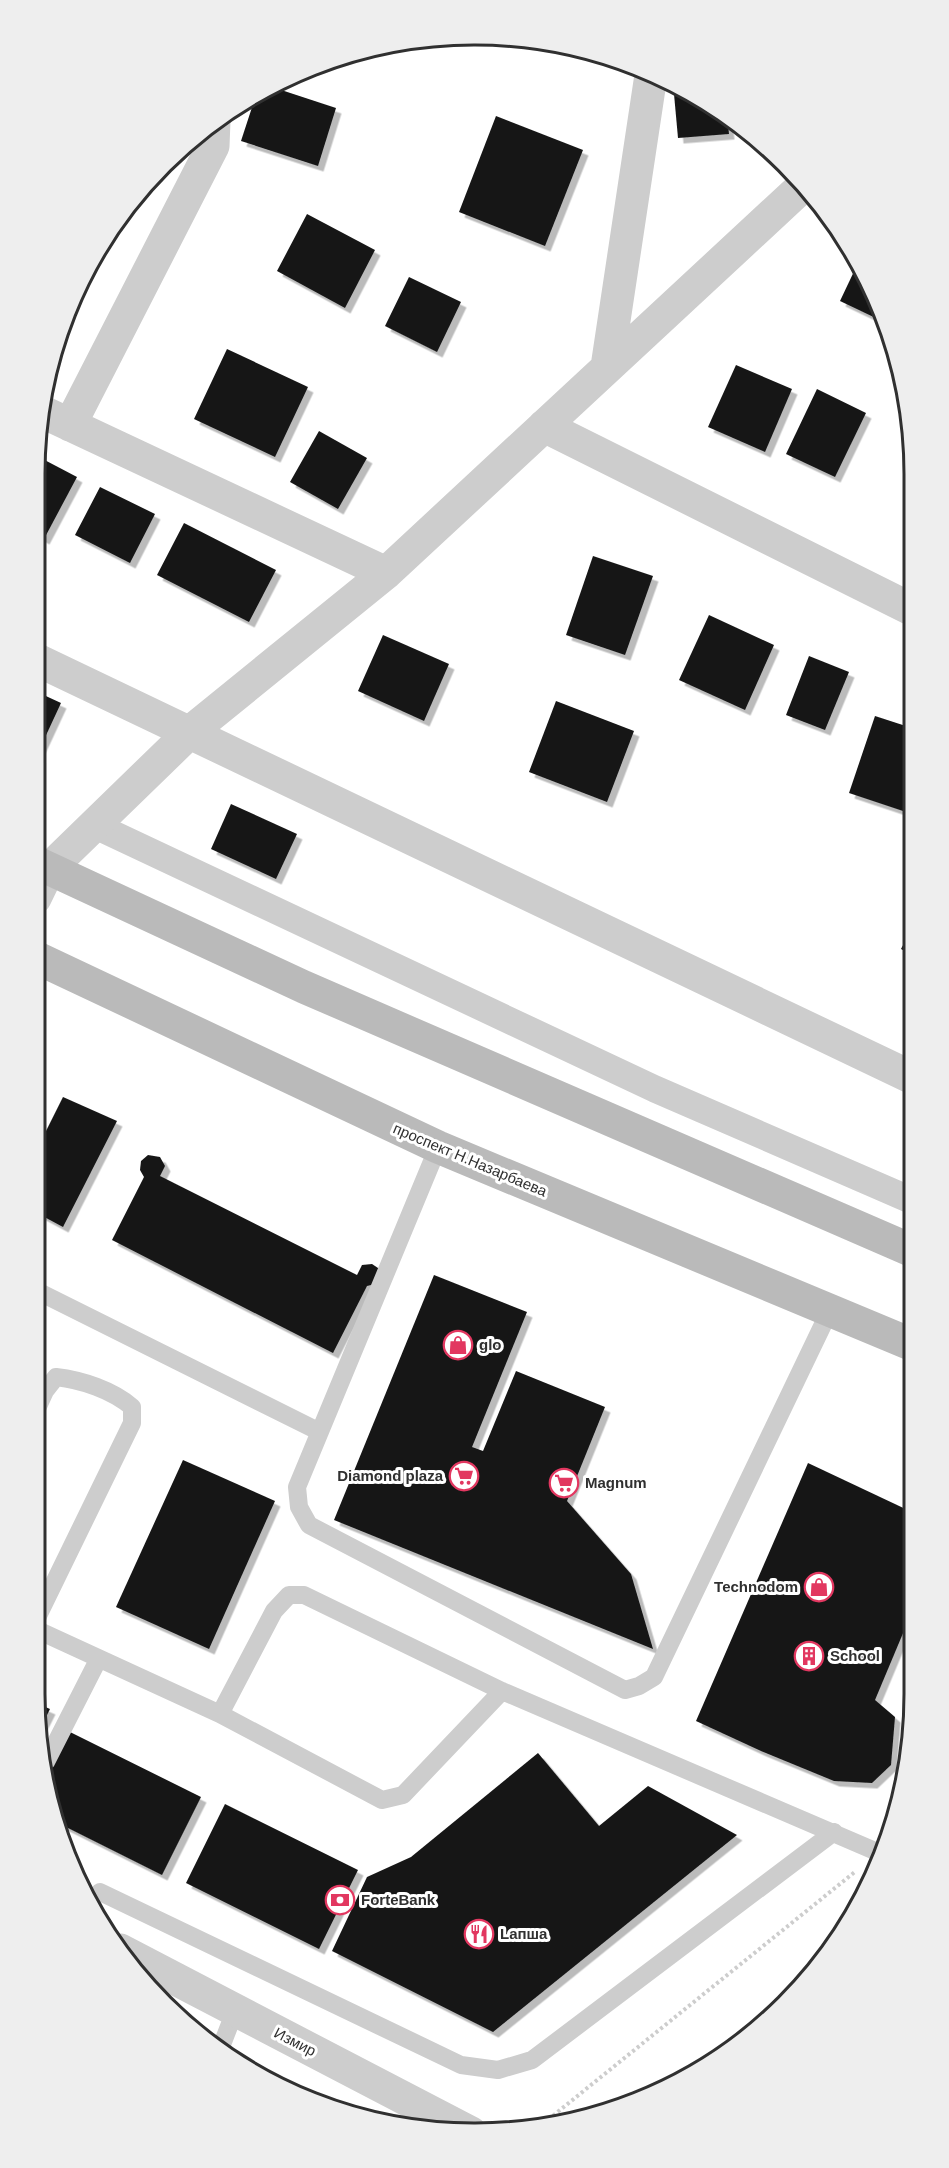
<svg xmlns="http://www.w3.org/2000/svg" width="949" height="2168" viewBox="0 0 949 2168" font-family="Arial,sans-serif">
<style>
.building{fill:#171717;filter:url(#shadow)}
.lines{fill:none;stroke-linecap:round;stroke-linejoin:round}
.path{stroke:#cdcdcd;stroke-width:4;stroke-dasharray:3 3;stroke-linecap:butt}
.service{stroke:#cdcdcd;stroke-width:18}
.pedestrian{stroke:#cdcdcd;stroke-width:27}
.minor{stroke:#cdcdcd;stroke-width:33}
.tertiary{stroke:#cdcdcd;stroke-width:33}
.secondary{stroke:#bababa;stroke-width:33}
.labels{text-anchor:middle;stroke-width:6;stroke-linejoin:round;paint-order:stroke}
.street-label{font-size:15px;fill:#303030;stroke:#fff}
.poi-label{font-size:15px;font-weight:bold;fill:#303030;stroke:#fff;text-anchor:start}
.rim{fill:none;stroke:#303030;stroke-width:3}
</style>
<defs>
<filter id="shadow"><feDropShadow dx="5.5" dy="5.5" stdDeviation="0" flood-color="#0004"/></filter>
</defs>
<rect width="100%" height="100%" fill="#fff"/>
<path class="building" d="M269 86 336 108 318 166 241 141 256 95Z
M687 93 719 109 727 116 729 134 678 138 674 94Z
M496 116 583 150 545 246 459 212Z
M307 214 375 250 345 308 277 271Z
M858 263 869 280 882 321 840 301Z
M409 277 461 302 437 352 385 326Z
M227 349 308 387 275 457 194 419Z
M736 365 792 389 765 452 708 427Z
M817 389 866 413 835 477 786 454Z
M319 431 367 458 338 509 290 482Z
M37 456 77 477 44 539 35 534V474Z
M100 487 155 514 130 563 75 535Z
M184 523 276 570 249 622 157 575Z
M593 556 653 576 625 655 566 635Z
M709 615 774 645 745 710 679 680Z
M383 635 449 664 424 721 358 691Z
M809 656 849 672 825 730 786 715Z
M35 691 61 703 35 759Z
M556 701 634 731 607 802 529 772Z
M875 716 912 728V806L909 813 849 793Z
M231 804 297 834 276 879 211 849Z
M912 928V955L901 949Z
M63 1097 117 1121 63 1227 35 1212V1153Z
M148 1155 160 1157 165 1166 160 1176 357 1275 362 1265 372 1264 378 1268 380 1278 375 1284 367 1286 333 1353 112 1240 144 1177 140 1170 141 1161Z
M434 1275 527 1312 472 1447 483 1451 516 1371 605 1407 567 1501 631 1574 653 1649 334 1520Z
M183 1460 275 1501 209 1649 116 1607Z
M808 1463 914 1513V1607L875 1700 895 1717 891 1765 872 1783 834 1781 761 1751 696 1721Z
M36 1703 50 1709 40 1729 37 1708Z
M68 1731 201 1797 162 1875 56 1822 48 1773Z
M538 1753 599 1826 648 1786 737 1835 493 2032 332 1951 367 1877 411 1857Z
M225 1804 358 1870 319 1949 186 1883Z"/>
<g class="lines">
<path class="path" d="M539 2127 856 1871"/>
<path class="service" d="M438 1147 297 1487 299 1507 309 1525 625 1690 639 1686 654 1677 830 1310
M35 1290 318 1431
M35 1622 132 1423V1407C112 1390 82 1380 56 1377L45 1391 35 1413
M35 1629 220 1714 382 1800 403 1795 502 1691
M220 1714 274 1611 289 1595H304L502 1691 882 1854
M46 1762 98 1660
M100 1892 461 2065 498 2070 532 2060 834 1832
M221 2047 235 2011"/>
<path class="pedestrian" d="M94 825 655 1089 913 1201"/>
<path class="minor" d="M607 367 651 75
M45 413 386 573
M70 425 213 146 214 121
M544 426 911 609
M35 659 913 1078
M35 898 49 869 190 732 386 573 805 184"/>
<path class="tertiary" d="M120 1950 471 2133"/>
<path class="secondary" d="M35 862 304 987 913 1251
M35 957 438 1147 913 1345"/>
</g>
<defs>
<g id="shop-ring" transform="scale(1.5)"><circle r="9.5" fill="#fff" stroke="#e23760" stroke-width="1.5"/><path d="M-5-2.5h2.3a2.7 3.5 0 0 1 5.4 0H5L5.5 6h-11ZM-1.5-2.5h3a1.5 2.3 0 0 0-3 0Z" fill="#e23760"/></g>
<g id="supermarket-ring" transform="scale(1.5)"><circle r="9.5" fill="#fff" stroke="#e23760" stroke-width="1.5"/><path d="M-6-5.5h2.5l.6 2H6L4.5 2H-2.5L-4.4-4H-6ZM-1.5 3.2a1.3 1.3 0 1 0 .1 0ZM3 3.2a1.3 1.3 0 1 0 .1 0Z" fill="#e23760"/></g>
<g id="building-ring" transform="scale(1.5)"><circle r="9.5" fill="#fff" stroke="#e23760" stroke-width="1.5"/><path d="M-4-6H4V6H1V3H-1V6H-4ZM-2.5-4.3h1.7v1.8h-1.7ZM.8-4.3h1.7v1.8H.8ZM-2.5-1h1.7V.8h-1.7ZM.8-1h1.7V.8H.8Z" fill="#e23760"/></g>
<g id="bank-ring" transform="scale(1.5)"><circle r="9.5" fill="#fff" stroke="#e23760" stroke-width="1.5"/><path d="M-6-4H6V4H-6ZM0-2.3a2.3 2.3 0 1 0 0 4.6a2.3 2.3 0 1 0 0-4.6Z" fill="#e23760"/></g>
<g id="restaurant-ring" transform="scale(1.5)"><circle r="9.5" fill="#fff" stroke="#e23760" stroke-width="1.5"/><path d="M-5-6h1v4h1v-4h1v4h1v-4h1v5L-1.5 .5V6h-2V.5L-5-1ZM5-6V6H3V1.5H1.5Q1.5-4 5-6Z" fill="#e23760"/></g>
</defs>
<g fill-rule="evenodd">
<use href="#shop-ring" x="458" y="1345"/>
<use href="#supermarket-ring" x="464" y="1476"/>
<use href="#supermarket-ring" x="564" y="1483"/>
<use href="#shop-ring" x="819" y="1587"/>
<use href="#building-ring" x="809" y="1656"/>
<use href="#bank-ring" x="340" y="1900"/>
<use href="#restaurant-ring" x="479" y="1934"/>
</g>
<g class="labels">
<g class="street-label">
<text transform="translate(470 1160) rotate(23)" y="5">проспект Н.Назарбаева</text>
<text transform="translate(295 2042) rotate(27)" y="5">Измир</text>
</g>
<g class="poi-label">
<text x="479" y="1350">glo</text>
<text x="443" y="1481" text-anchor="end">Diamond plaza</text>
<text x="585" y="1488">Magnum</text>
<text x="798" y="1592" text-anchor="end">Technodom</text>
<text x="830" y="1661">School</text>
<text x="361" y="1905">ForteBank</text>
<text x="500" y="1939">Lапша</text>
</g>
</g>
<path d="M0 0H949V2168H0ZM474 45H475A429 429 0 0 1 904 474V1694A429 429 0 0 1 475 2123H474A429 429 0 0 1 45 1694V474A429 429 0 0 1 474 45Z" fill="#eee" fill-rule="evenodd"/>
<path class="rim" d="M474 45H475A429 429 0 0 1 904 474V1694A429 429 0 0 1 475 2123H474A429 429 0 0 1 45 1694V474A429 429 0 0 1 474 45Z"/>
</svg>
